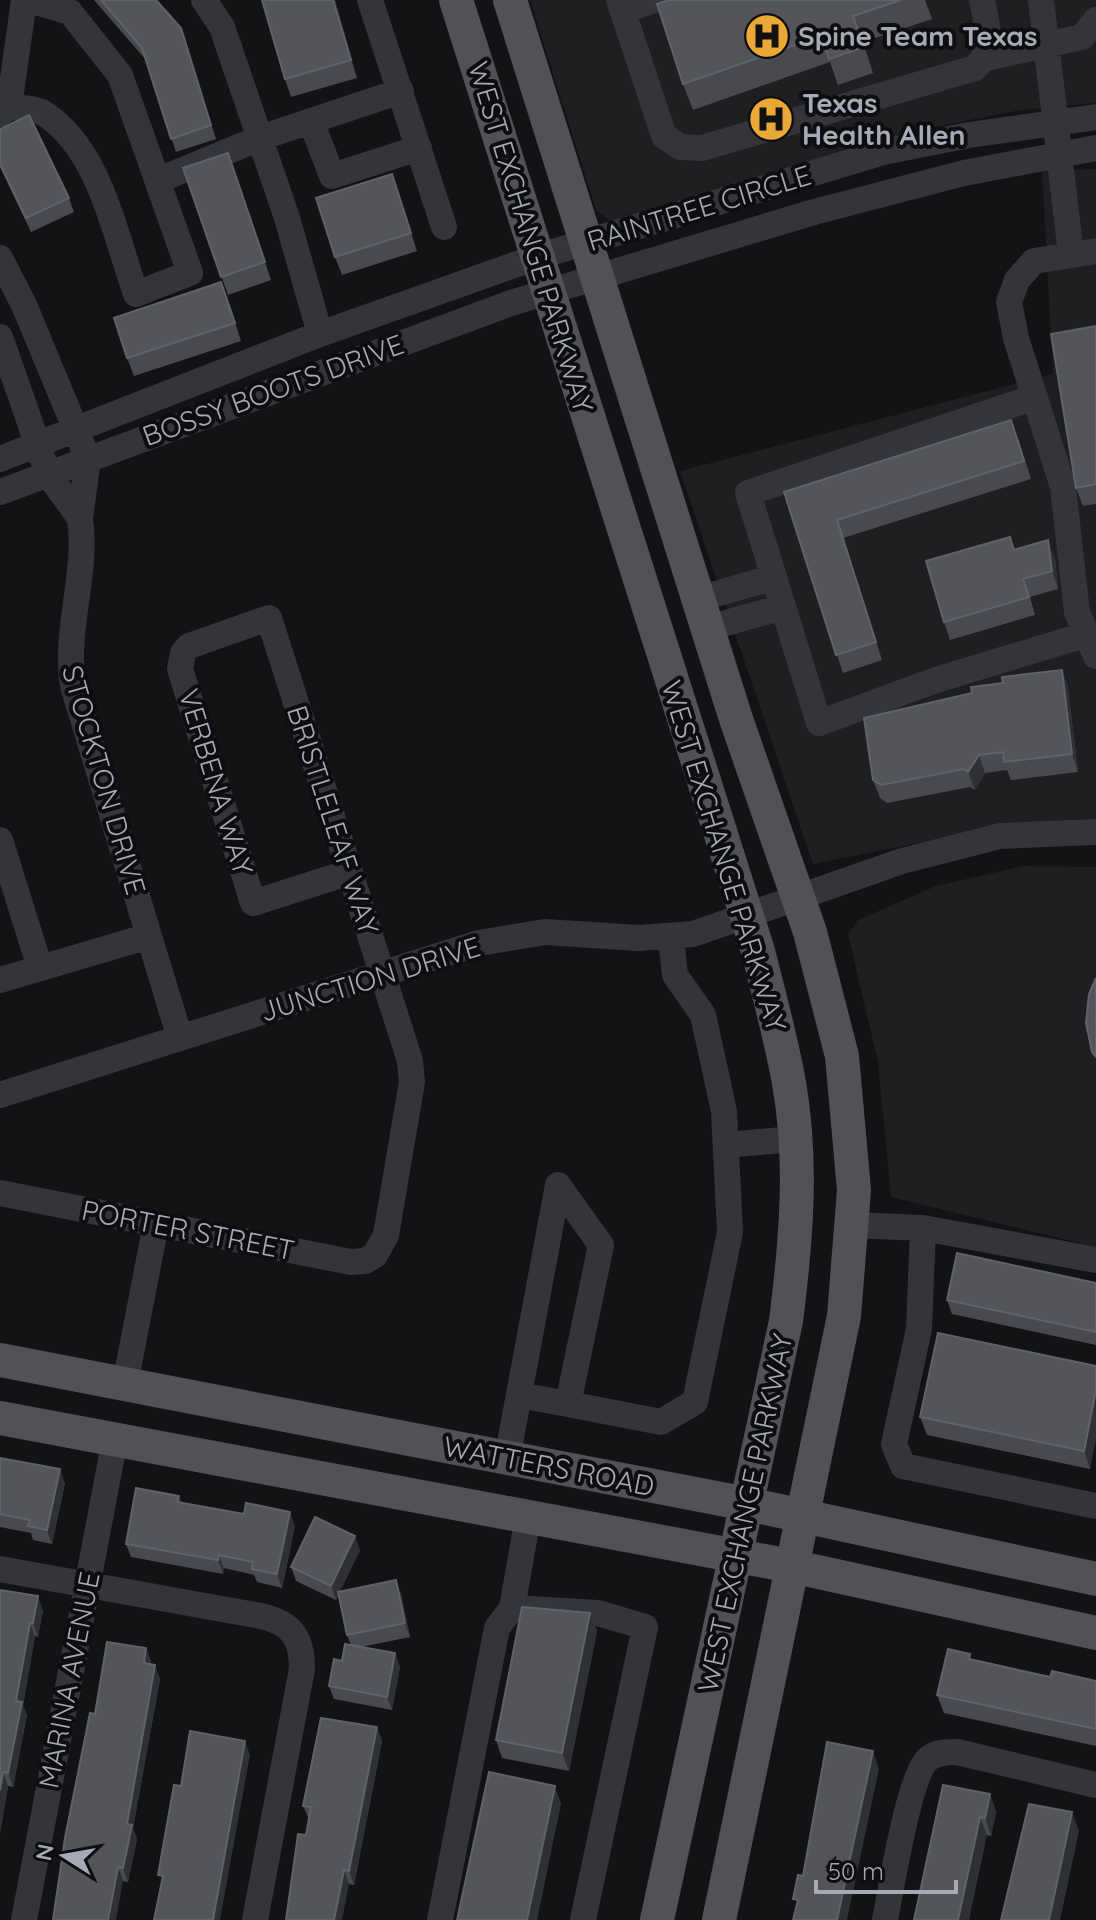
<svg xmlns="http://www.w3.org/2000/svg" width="1096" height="1920" viewBox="0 0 1096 1920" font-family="Quicksand,sans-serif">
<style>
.built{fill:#1f1f22}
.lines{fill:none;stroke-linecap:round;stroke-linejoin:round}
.minor{stroke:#34353a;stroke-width:26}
.major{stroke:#505258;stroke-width:34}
.wall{fill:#494a50}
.shaded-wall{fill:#2f3034}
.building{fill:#53555b;stroke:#606269;stroke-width:2}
.labels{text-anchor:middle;stroke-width:8;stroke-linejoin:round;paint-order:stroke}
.poi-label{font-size:28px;font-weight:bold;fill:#a5aab5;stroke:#0e0e10;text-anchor:start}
.street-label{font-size:28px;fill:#a5aab5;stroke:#0e0e10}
</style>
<rect width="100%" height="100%" fill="#131315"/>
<path class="built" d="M530 0H1096V103L1021 110 930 128 615 225 596 210Z
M1096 169V819L1049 821 968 833 813 864 680 471 1053 374 1042 170Z
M1023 866 1096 867V1247L891 1197 878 1062 848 934 858 920 936 886Z"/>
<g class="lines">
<path class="minor" d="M204 0 222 27 287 218 320 334
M370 0 444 227
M619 0 664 136 680 147 702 148 975 68C995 49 987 25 982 0
M1041 0 1071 254
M623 11 654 0
M986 58 1082 37 1096 20
M9 107C20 108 36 108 45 114 100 150 115 235 136 294L190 273 120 75 70 12 30 0
M0 114 9 107 24 0
M311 121 332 176 419 148
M159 180 260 138 401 91
M1096 251 1034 261 1017 280 1009 302 1016 338 1063 487 1077 612 1096 656
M0 258 24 305 88 459 80 518 48 474 0 337
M1035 397 748 493 819 723 936 680 1088 634
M0 459 320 334 537 257 883 152 969 135 1096 117
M0 492 511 303 814 212 964 173 1096 148
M80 518C88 575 64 628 73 686L180 1038
M699 599 774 577
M708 628 783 607
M0 840 40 968
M0 980 149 936
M0 1095 479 943 545 932 639 938 693 934 902 861 1000 836 1096 832
M726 1145 794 1139
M0 1193 351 1262 365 1261 375 1255 386 1235 412 1082 410 1061 269 618 189 646 183 653 180 669 253 903 350 872
M852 1225 923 1228 919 1329 894 1444 903 1466 1096 1506
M923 1228 1096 1260
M125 1384 156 1224
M568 1404 661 1422 695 1402 730 1232 724 1111 703 1015 675 975 671 938
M507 1459 558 1185 601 1245 568 1404 519 1395
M0 1569 261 1616C292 1623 302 1638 302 1669L255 1920
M512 1608 528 1517
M24 1920 115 1439
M440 1920 497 1628 512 1608 598 1613 645 1627 583 1920
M885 1920C891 1890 909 1775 928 1759 936 1752 947 1752 957 1752L1096 1785"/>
<path class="major" d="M456 0 758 951C769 995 781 1038 789 1083 803 1162 796 1242 786 1321L657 1920
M510 0 736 719 810 932 842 1056 854 1190 844 1316 719 1920
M0 1360 747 1504 1096 1579
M0 1418 791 1566 1096 1633"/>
</g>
<path class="wall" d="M94 0H156L181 28 216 139 176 152 146 60Z
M335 0 357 78 291 97 285 79Z
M669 0H925L932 19 863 42 873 73 838 85 830 62 693 110 683 84Z
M0 129 69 198 74 212 31 232 0 167Z
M228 153 271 280 228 295 183 168Z
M392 174 417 251 342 275 335 257Z
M228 300 241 341 134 376 127 358Z
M1096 326V504L1083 506 1076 488Z
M1018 438 1031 479 843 538 882 660 843 673 784 492Z
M1014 550 1055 558 1058 589 1030 597 1035 615 950 640 944 622Z
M1062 670 1068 688 1078 772 1011 780 1007 770 985 773 975 790 970 787 887 803 880 798 873 780 972 693 1003 683Z
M1096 1283V1345L952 1314 947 1300Z
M1096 1366 1090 1469 927 1435 920 1417Z
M0 1458 65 1483 52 1544 33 1540 31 1533 0 1527Z
M179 1496 181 1503 295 1526 282 1588 257 1582 254 1575 224 1568 223 1574 131 1557 126 1544Z
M360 1550 340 1591 401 1593 410 1637 361 1647 395 1653 400 1667 392 1710 334 1699 329 1686 351 1645 347 1635 339 1594 336 1600 296 1581 291 1567Z
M0 1590 43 1610 38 1637 35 1636 23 1705 27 1715 13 1787 8 1786 0 1833Z
M590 1613 597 1631 569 1771 502 1758 496 1740Z
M146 1648 151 1662V1664L160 1679 133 1828 137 1839 128 1882 123 1881 65 1838 95 1714Z
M972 1660 1050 1677 1096 1681V1746L944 1713 937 1695Z
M377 1727 382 1741 354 1885 349 1884 306 1835 309 1819 303 1806Z
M990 1794 996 1812 991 1836 987 1835 914 1920Z"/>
<path class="shaded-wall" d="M333 0H335L357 78 351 60Z
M1048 540 1055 558 1058 589 1052 571Z
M1062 670 1068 688 1078 772 1072 754Z
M979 755 985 773 975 790 968 772Z
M1096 1390V1440L1090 1469 1084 1451Z
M60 1469 65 1483 52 1544 47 1530Z
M290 1512 295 1526 282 1588 277 1574Z
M355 1536 360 1550 336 1600 331 1586Z
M219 1555 224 1568 223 1574 218 1560Z
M396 1580 401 1593 410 1637 405 1623Z
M38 1596 43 1610 38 1637 33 1623Z
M590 1613 597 1631 569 1771 562 1753Z
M30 1623 35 1636 23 1705 27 1715 13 1787 8 1773 16 1701Z
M146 1648 151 1662 149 1677 144 1663Z
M395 1653 400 1667 392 1710 387 1697Z
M155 1665 160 1679 133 1828 137 1839 128 1882 123 1868 127 1824Z
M377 1727 382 1741 354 1885 349 1871Z
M245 1741 250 1755 220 1920H213Z
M873 1751 879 1769 847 1920H837Z
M3 1772 8 1786 0 1833V1790Z
M555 1786 561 1804 537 1920H527Z
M990 1794 996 1812 991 1836 985 1818Z
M1072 1812 1079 1831 1060 1920H1049Z
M980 1817 987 1835 969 1920H958Z
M118 1867 123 1881 116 1920H108Z
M344 1870 349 1884 342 1920H334Z"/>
<path class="building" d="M101 0H156L181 28 211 125 171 139 142 48Z
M262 0H333L351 60 285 79Z
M669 0H901L853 16 864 47 829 59 821 36 683 84 657 4Z
M29 115 69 198 26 218 0 164V129Z
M228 153 265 262 221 277 183 168Z
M392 174 411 233 335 257 316 198Z
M221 282 235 323 127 358 114 318Z
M1096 326V484L1076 488 1051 334Z
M1011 420 1024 461 837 520 876 642 836 655 784 492Z
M1010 537 1014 550 1048 540 1052 571 1023 579 1029 597 944 622 926 561Z
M1062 670 1072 754 1004 762 1003 752 979 755 968 772 964 769 881 785 873 780 864 718 972 693 971 687 1003 683 1002 677Z
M1096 978V1057L1092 1052 1086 1023 1089 994Z
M957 1253 1096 1283V1332L947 1300Z
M938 1333 1096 1366V1390L1084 1451 920 1417Z
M0 1458 60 1469 47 1530 28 1526 30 1520 0 1514Z
M136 1488 179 1496 177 1502 244 1514 246 1503 290 1512 277 1574 252 1569 253 1562 219 1555 218 1560 126 1544Z
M315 1517 355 1536 331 1586 291 1567Z
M396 1580 405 1623 347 1635 338 1592Z
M0 1590 38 1596 33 1623H30L16 1701 22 1702 8 1773 3 1772 0 1790Z
M522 1607 590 1613 562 1753 496 1740Z
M107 1642 146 1648 144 1663 155 1665 127 1824 132 1825 123 1868 118 1867 108 1920H53L65 1838 90 1713 95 1714Z
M345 1644 395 1653 387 1697 329 1686 334 1659 342 1661Z
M948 1649 970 1654 969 1659 1050 1677 1052 1671 1096 1681V1729L937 1695Z
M321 1718 377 1727 349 1871 344 1870 334 1920H286L298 1834 306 1835 311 1807 303 1806Z
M190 1731 245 1741 213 1920H154L163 1876 158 1875 174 1785 181 1786Z
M827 1742 873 1751 837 1920H793L798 1900 793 1899 798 1875 803 1876Z
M489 1772 555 1786 527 1920H457Z
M943 1785 990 1794 985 1818 980 1817 958 1920H914Z
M1029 1804 1072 1812 1049 1920H1001Z"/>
<defs>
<g id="hospital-disc" transform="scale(2.3)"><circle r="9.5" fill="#eaa936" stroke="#0e0e10"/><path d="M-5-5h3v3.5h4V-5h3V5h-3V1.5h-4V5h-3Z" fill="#111"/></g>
</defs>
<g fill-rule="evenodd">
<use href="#hospital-disc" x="767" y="36"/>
<use href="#hospital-disc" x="771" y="119"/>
</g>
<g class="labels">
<g class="poi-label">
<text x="798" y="46">Spine Team Texas</text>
<text x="802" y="113">Texas<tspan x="802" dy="32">Health Allen</tspan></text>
</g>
<g class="street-label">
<text transform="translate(699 208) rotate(-17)" y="10">RAINTREE CIRCLE</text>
<text transform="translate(531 237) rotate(73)" y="10">WEST EXCHANGE PARKWAY</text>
<text transform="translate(273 390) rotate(-20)" y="10">BOSSY BOOTS DRIVE</text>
<text transform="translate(104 780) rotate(74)" y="10">STOCKTON DRIVE</text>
<text transform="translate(216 782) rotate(73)" y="10">VERBENA WAY</text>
<text transform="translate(333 820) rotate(72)" y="10">BRISTLELEAF WAY</text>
<text transform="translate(724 856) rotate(73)" y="10">WEST EXCHANGE PARKWAY</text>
<text transform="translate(370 979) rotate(-17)" y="10">JUNCTION DRIVE</text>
<text transform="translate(188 1230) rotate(11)" y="10">PORTER STREET</text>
<text transform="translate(549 1466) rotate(11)" y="10">WATTERS ROAD</text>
<text transform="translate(745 1513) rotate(-78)" y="10">WEST EXCHANGE PARKWAY</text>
<text transform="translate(69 1680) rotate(-79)" y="10">MARINA AVENUE</text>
</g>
</g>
<g transform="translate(64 1856) rotate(281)" stroke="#0e0e10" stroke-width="6" paint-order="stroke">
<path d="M0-6L14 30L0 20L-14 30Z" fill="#a5aab5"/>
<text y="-12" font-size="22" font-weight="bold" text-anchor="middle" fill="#a5aab5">N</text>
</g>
<path d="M816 1880v12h140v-12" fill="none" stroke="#a5aab5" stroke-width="4"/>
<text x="828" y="1880" font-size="24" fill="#a5aab5" stroke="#0e0e10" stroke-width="6" paint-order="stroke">50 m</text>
</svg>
